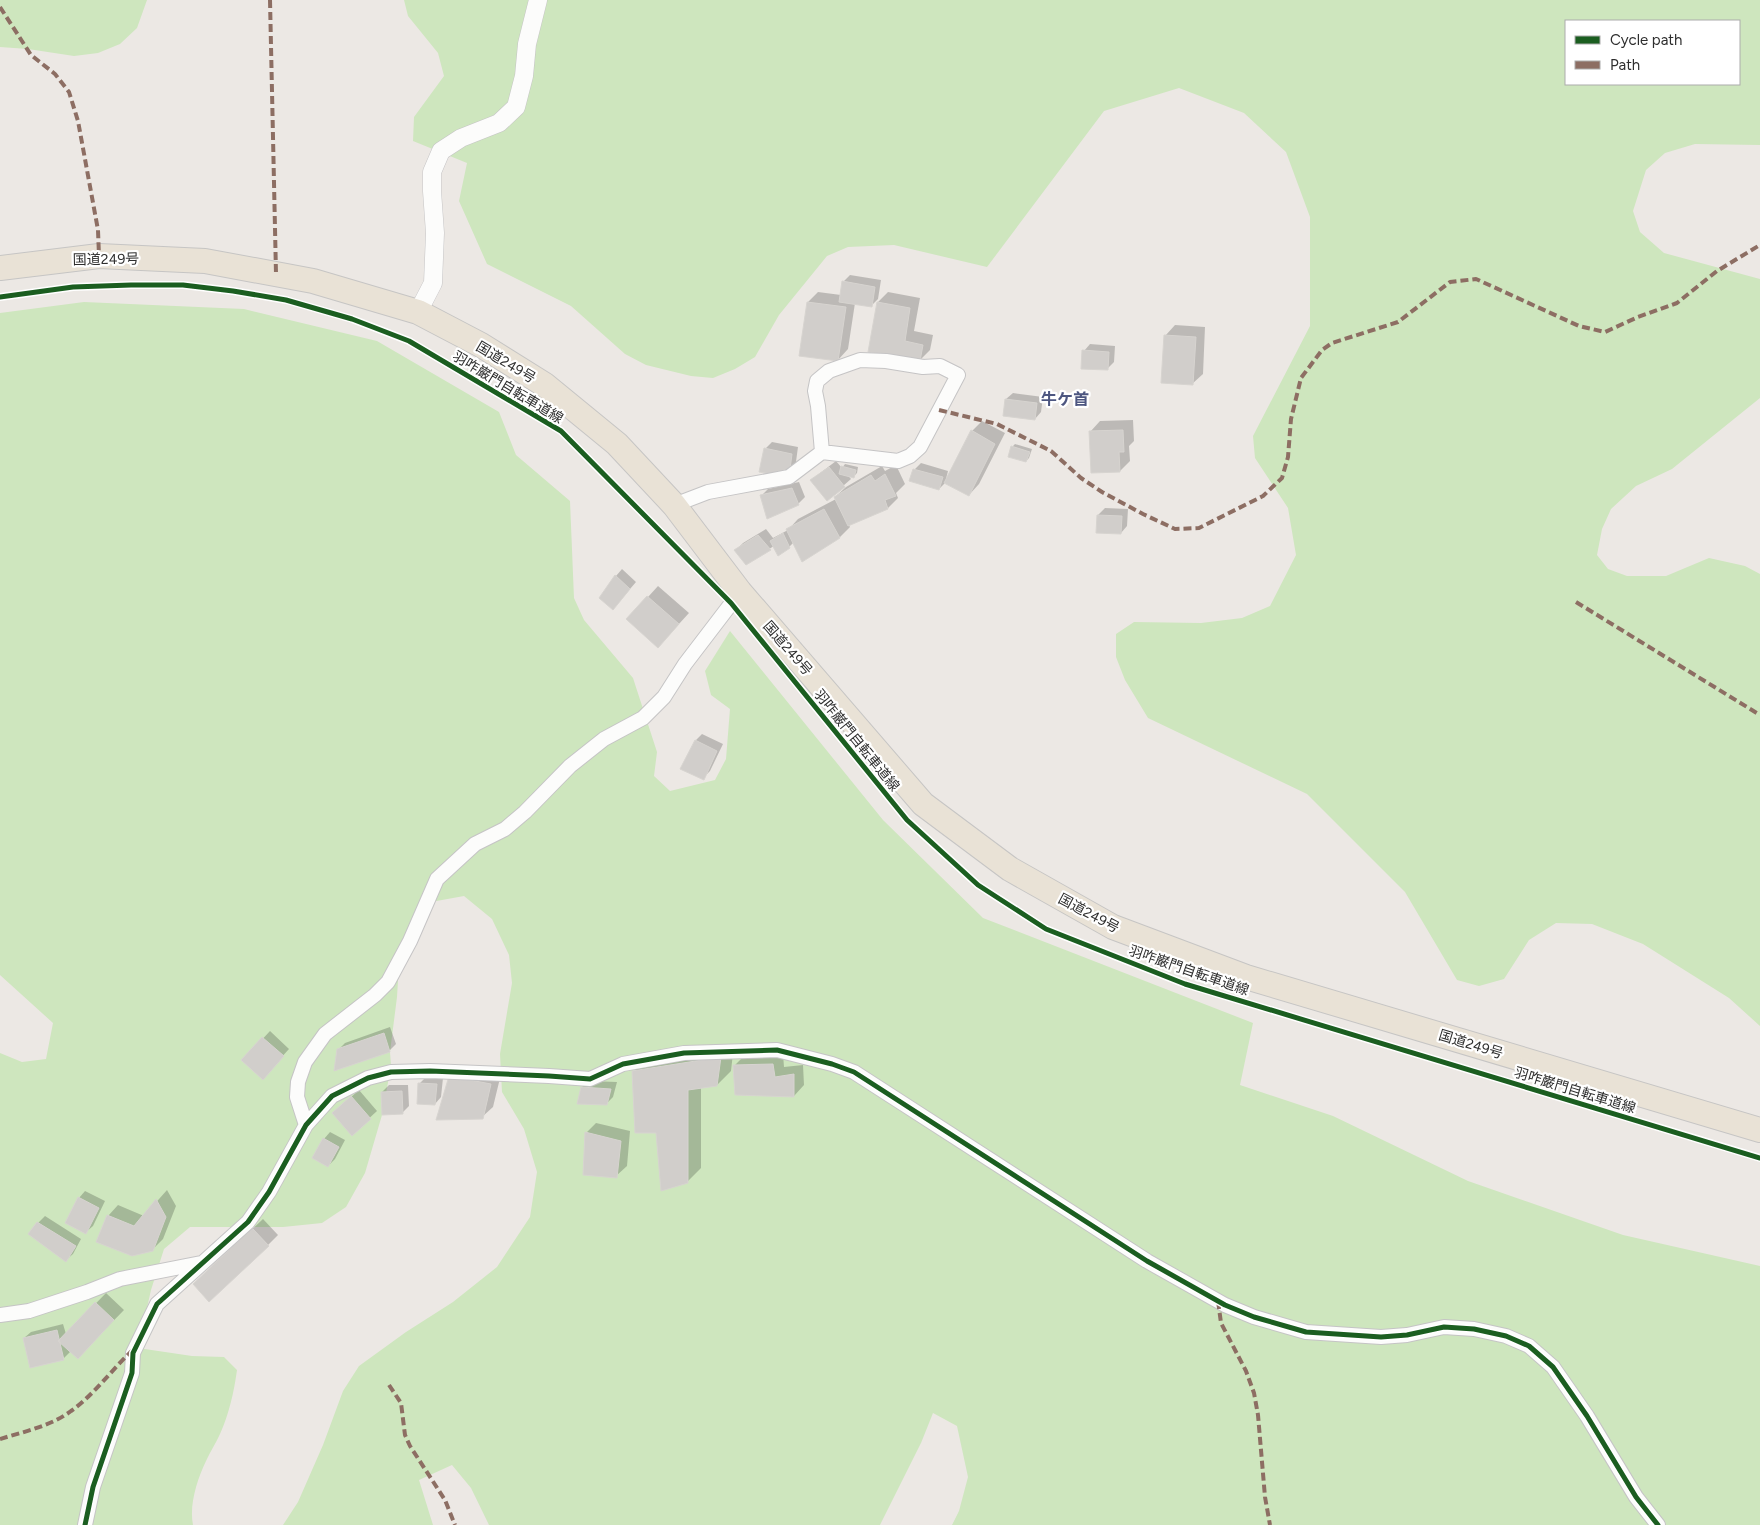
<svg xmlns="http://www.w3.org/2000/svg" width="1760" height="1525" viewBox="0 0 1760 1525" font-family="Figtree,'Noto Sans JP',sans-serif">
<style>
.green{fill:#cee6be;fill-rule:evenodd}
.shadow{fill:#0003}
.building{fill:#d1cecb;stroke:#d7d4d0}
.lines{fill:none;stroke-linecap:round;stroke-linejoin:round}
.minor-casing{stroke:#c5c4c5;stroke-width:16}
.tertiary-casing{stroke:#c5c4c5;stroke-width:19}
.trunk-casing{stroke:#c6c5c4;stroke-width:26}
.minor{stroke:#fcfcfb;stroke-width:14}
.tertiary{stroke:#fcfcfb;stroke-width:18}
.trunk{stroke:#e9e2d6;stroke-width:24}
.quiet{stroke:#8d6e63;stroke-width:4;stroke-dasharray:8 4;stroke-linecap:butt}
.cycleway-casing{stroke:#fff;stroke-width:8}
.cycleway{stroke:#1b5e20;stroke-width:5}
.labels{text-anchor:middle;stroke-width:4.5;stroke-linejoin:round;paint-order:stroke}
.street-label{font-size:14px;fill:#2e2e2e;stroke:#fff}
.quarter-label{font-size:16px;font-weight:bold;fill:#4d5680;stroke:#fff}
</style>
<rect width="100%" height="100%" fill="#ece8e4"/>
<path class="green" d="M0 0H147L137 28 120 44 98 53 74 56 28 49 0 47Z
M404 0H1760V145L1695 144 1665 153 1646 170 1633 211 1640 232 1664 253 1760 279V398L1672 469 1636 486 1611 509 1602 529 1597 555 1608 569 1627 576H1666L1709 558 1745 566 1760 574V1026L1729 998 1643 944 1592 924 1556 923 1529 940 1504 979 1479 986 1457 980 1405 892 1307 794 1148 718 1125 680 1116 657V634L1134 622 1201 623 1242 618 1270 606 1296 555 1288 508 1255 458 1253 436 1310 326V217L1286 152 1244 113 1179 88 1104 111 987 267 894 245 848 247 827 256 779 315 755 357 735 369 713 378 691 376 646 365 625 354 571 306 487 264 459 201 467 163 413 141 414 117 444 76 438 53 408 16ZM1566 21H1739V84H1566Z
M84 302 244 309 377 341 499 412 516 455 570 501 574 598 584 620 633 678 657 752 654 776 670 791 715 780 726 759 730 709 711 695 705 671 730 631 883 820 983 918 1253 1023 1240 1085 1333 1116 1468 1181 1623 1235 1760 1266V1525H952L959 1511 968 1477 957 1426 933 1413 921 1443 880 1525H489L471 1488 452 1465 419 1480 433 1525H283L298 1502 323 1445 343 1391 359 1366 406 1332 453 1302 497 1267 530 1217 537 1172 524 1129 502 1092 500 1054 512 983 509 955 492 919 464 896 420 904 400 948 397 997 390 1052 391 1066 382 1115 365 1173 346 1207 322 1223 283 1227H190L164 1249 151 1290 138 1348 192 1356 224 1357 237 1370C234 1392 229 1414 220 1434 216 1443 210 1452 206 1461 197 1480 189 1505 193 1525H0V1053L22 1062 46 1059 53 1023 0 975V313Z"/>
<path class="shadow" d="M850 275 881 280 878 299 871 306 855 303 848 349 838 360 808 302 818 292 841 295 843 282Z
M888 292 920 298 914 331 933 335 930 350 920 360 870 351 878 302Z
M1175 325 1205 327 1203 374 1192 384 1165 336Z
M1090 344 1115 346 1114 362 1107 369 1084 351Z
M1013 393 1043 397 1041 412 1035 419 1006 399Z
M1133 420 1134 441 1129 446 1130 461 1120 471 1090 432 1100 421Z
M982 421 1005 433 979 484 969 495 946 482 939 489 914 470 921 463 948 471 946 479 972 431Z
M772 442 798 447 795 469 788 476 765 449Z
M1015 444 1032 449 1029 458 1026 461 1012 447Z
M836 461 842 468 845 464 858 467 857 473 854 476 847 474 851 479 827 500 811 480Z
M896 465 905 484 896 493 898 498 888 508 848 524 850 527 840 537 794 542 789 547 774 546 746 563 736 550 743 543 766 529 773 538 788 530 798 519 836 499 835 497 846 487 882 466 885 471Z
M799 482 805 497 798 504 762 495 768 489Z
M1105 508 1128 509 1127 526 1121 533 1098 515Z
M622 569 636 582 613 609 601 598 616 576Z
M658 586 689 613 668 636 628 619Z
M702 734 723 744 710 771 703 778 696 740Z
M390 1027 396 1044 389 1051 339 1049 345 1043Z
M270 1031 289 1049 269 1071 243 1060Z
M734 1044 731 1071 717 1085 701 1087V1168L687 1182 657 1131 634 1071 647 1057Z
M783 1054 784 1067 803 1065 804 1085 794 1096 735 1065 745 1055Z
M501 1074 493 1107 482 1117 450 1077Z
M426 1077 443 1078 441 1097 435 1104 419 1084Z
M589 1081 617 1082 613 1097 607 1103 582 1087Z
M389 1085H408L409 1106 402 1113 382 1092Z
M359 1090 377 1111 352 1134 340 1107Z
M596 1123 630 1131 627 1166 616 1176 586 1133Z
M330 1132 345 1140 335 1159 328 1166 324 1139Z
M167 1190 176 1206 163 1239 152 1250 108 1216 118 1205 144 1216Z
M85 1191 105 1201 93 1226 86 1232 79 1198Z
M45 1216 81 1239 73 1254 66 1260 38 1223Z
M263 1219 278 1235 268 1245 205 1273Z
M106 1293 124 1310 88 1347 71 1351 63 1359 24 1338 31 1332 63 1324 66 1334Z"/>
<path class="building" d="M842 281 875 287 872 307 839 302Z
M807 302 846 307 838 361 799 356Z
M877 302 910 308 905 341 923 345 920 361 868 352Z
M1164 335 1196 337 1193 385 1161 383Z
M1082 350 1109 352 1108 370 1081 369Z
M1005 399 1037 403 1035 420 1003 416Z
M971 430 995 444 969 496 944 483Z
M1123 430 1124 452H1119L1120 472 1091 473 1089 431Z
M1011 446 1030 452 1026 462 1008 457Z
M764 448 792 454 789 477 759 472Z
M841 466 856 470 854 478 839 474Z
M829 467 845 487 827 501 810 480Z
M913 469 943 477 939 490 909 481Z
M885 474 896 496 885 500 888 509 848 526 834 497 871 475 875 481Z
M792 488 799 505 767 519 760 495Z
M824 509 840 538 802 562 786 529Z
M1097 515 1122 516 1121 534 1096 533Z
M783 533 790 548 778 556 770 541Z
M758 535 771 550 746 565 734 550Z
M615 575 630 589 613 610 599 598Z
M647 596 679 624 658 648 626 619Z
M695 740 717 751 704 780 680 769Z
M384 1033 390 1052 334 1071 337 1049Z
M262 1037 284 1056 263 1080 241 1060Z
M721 1057 717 1086 688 1090V1183L661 1191 656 1133H635L632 1071Z
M773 1064 775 1077 794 1074V1097L735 1095 733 1065Z
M449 1076 491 1084 483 1119 436 1120Z
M418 1083 437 1084 435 1105 417 1104Z
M581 1087 611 1089 607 1105 577 1104Z
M402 1091 403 1114 382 1115 381 1092Z
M351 1096 371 1119 352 1136 332 1113Z
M585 1132 621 1141 617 1178 583 1175Z
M323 1138 339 1147 328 1167 312 1158Z
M78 1197 99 1208 86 1234 65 1223Z
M156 1199 166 1217 153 1251 132 1256 96 1242 107 1215 134 1226Z
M37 1222 76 1246 66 1262 28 1234Z
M252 1228 269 1246 209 1302 193 1284Z
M95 1302 114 1320 78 1359 58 1341Z
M57 1330 64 1360 30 1368 23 1338Z"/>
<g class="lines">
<g class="minor-casing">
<path id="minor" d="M674 505 708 492 789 477 822 452 898 461 910 456 920 447 958 375 940 366 923 367 886 361 860 360 829 371 817 381 815 391 818 406 822 452
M306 1125 297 1097 298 1082 305 1062 325 1034 375 995 388 982 410 941 437 879 475 844 505 829 525 812 570 766 604 739 643 718 664 697 685 664 740 592
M0 1315 29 1311 87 1292 120 1279 201 1263
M85 1525 93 1487 132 1373 133 1353 157 1304 248 1222 269 1192 306 1125 332 1096 368 1078 391 1072 430 1071 549 1076 590 1079 623 1064 684 1053 777 1050 832 1064 854 1072 1147 1261 1225 1305 1254 1317 1306 1332 1381 1337 1407 1335 1444 1327 1474 1329 1506 1336 1529 1346 1553 1367 1587 1416 1636 1497 1658 1525"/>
</g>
<g class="tertiary-casing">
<path id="tertiary" d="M418 312 433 283 435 233 432 191V172L441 151 461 138 499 123 516 107 524 76 527 44 538 0"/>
</g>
<g class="trunk-casing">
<path id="trunk" d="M0 268 99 256 205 261 313 281 418 312 481 345 545 385 617 444 674 505 740 592 923 804 1010 869 1113 927 1246 977 1760 1130"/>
</g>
<use href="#minor" class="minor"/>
<use href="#tertiary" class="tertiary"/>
<use href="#trunk" class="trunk"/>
<path class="quiet" d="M270 0 276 274
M0 7 31 55 55 74 69 92 78 121 98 230 99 256
M939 410 997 424 1051 451 1081 478 1102 492 1143 514 1175 529 1199 528 1263 496 1282 478 1288 457 1291 419 1301 378 1322 350 1332 343 1398 322 1450 282 1476 279 1579 326 1605 332 1638 317 1677 303 1717 271 1760 245
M1576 602 1760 715
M1218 1301 1221 1323 1246 1371 1254 1393 1258 1415 1265 1497 1270 1525
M389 1385 401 1403 405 1435 410 1446 445 1500 455 1525
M0 1439C23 1432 51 1426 71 1411 95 1394 112 1369 134 1349"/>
<g class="cycleway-casing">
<path id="cycleway" d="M0 297 73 287 131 285H183L233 291 286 300 352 319 409 341 561 431 731 603 907 820 978 885 1046 929 1185 984 1760 1158
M85 1525 93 1487 132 1373 133 1353 157 1304 248 1222 269 1192 306 1125 332 1096 368 1078 391 1072 430 1071 549 1076 590 1079 623 1064 684 1053 777 1050 832 1064 854 1072 1147 1261 1225 1305 1254 1317 1306 1332 1381 1337 1407 1335 1444 1327 1474 1329 1506 1336 1529 1346 1553 1367 1587 1416 1636 1497 1658 1525"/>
</g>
<use href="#cycleway" class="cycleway"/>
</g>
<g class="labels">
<g class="street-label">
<text transform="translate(106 259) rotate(-1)" y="5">国道249号</text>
<text transform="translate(506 362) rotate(31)" y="5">国道249号</text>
<text transform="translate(508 387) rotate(31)" y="5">羽咋巌門自転車道線</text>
<text transform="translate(788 648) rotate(49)" y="5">国道249号</text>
<text transform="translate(857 740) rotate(51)" y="5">羽咋巌門自転車道線</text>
<text transform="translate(1089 913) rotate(28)" y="5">国道249号</text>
<text transform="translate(1189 970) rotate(19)" y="5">羽咋巌門自転車道線</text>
<text transform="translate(1471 1044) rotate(17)" y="5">国道249号</text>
<text transform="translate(1575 1090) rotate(17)" y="5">羽咋巌門自転車道線</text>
</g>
<g class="quarter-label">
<text x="1065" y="405">牛ケ首</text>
</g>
</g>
<rect x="1565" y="20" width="175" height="65" fill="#ffffff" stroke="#ababab"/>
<rect x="1575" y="36" width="25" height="8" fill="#1b5e20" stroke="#ababab"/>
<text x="1610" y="45" font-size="15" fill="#2e2e2e">Cycle path</text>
<rect x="1575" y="61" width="25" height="8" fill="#8d6e63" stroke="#ababab"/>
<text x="1610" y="70" font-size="15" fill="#2e2e2e">Path</text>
</svg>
